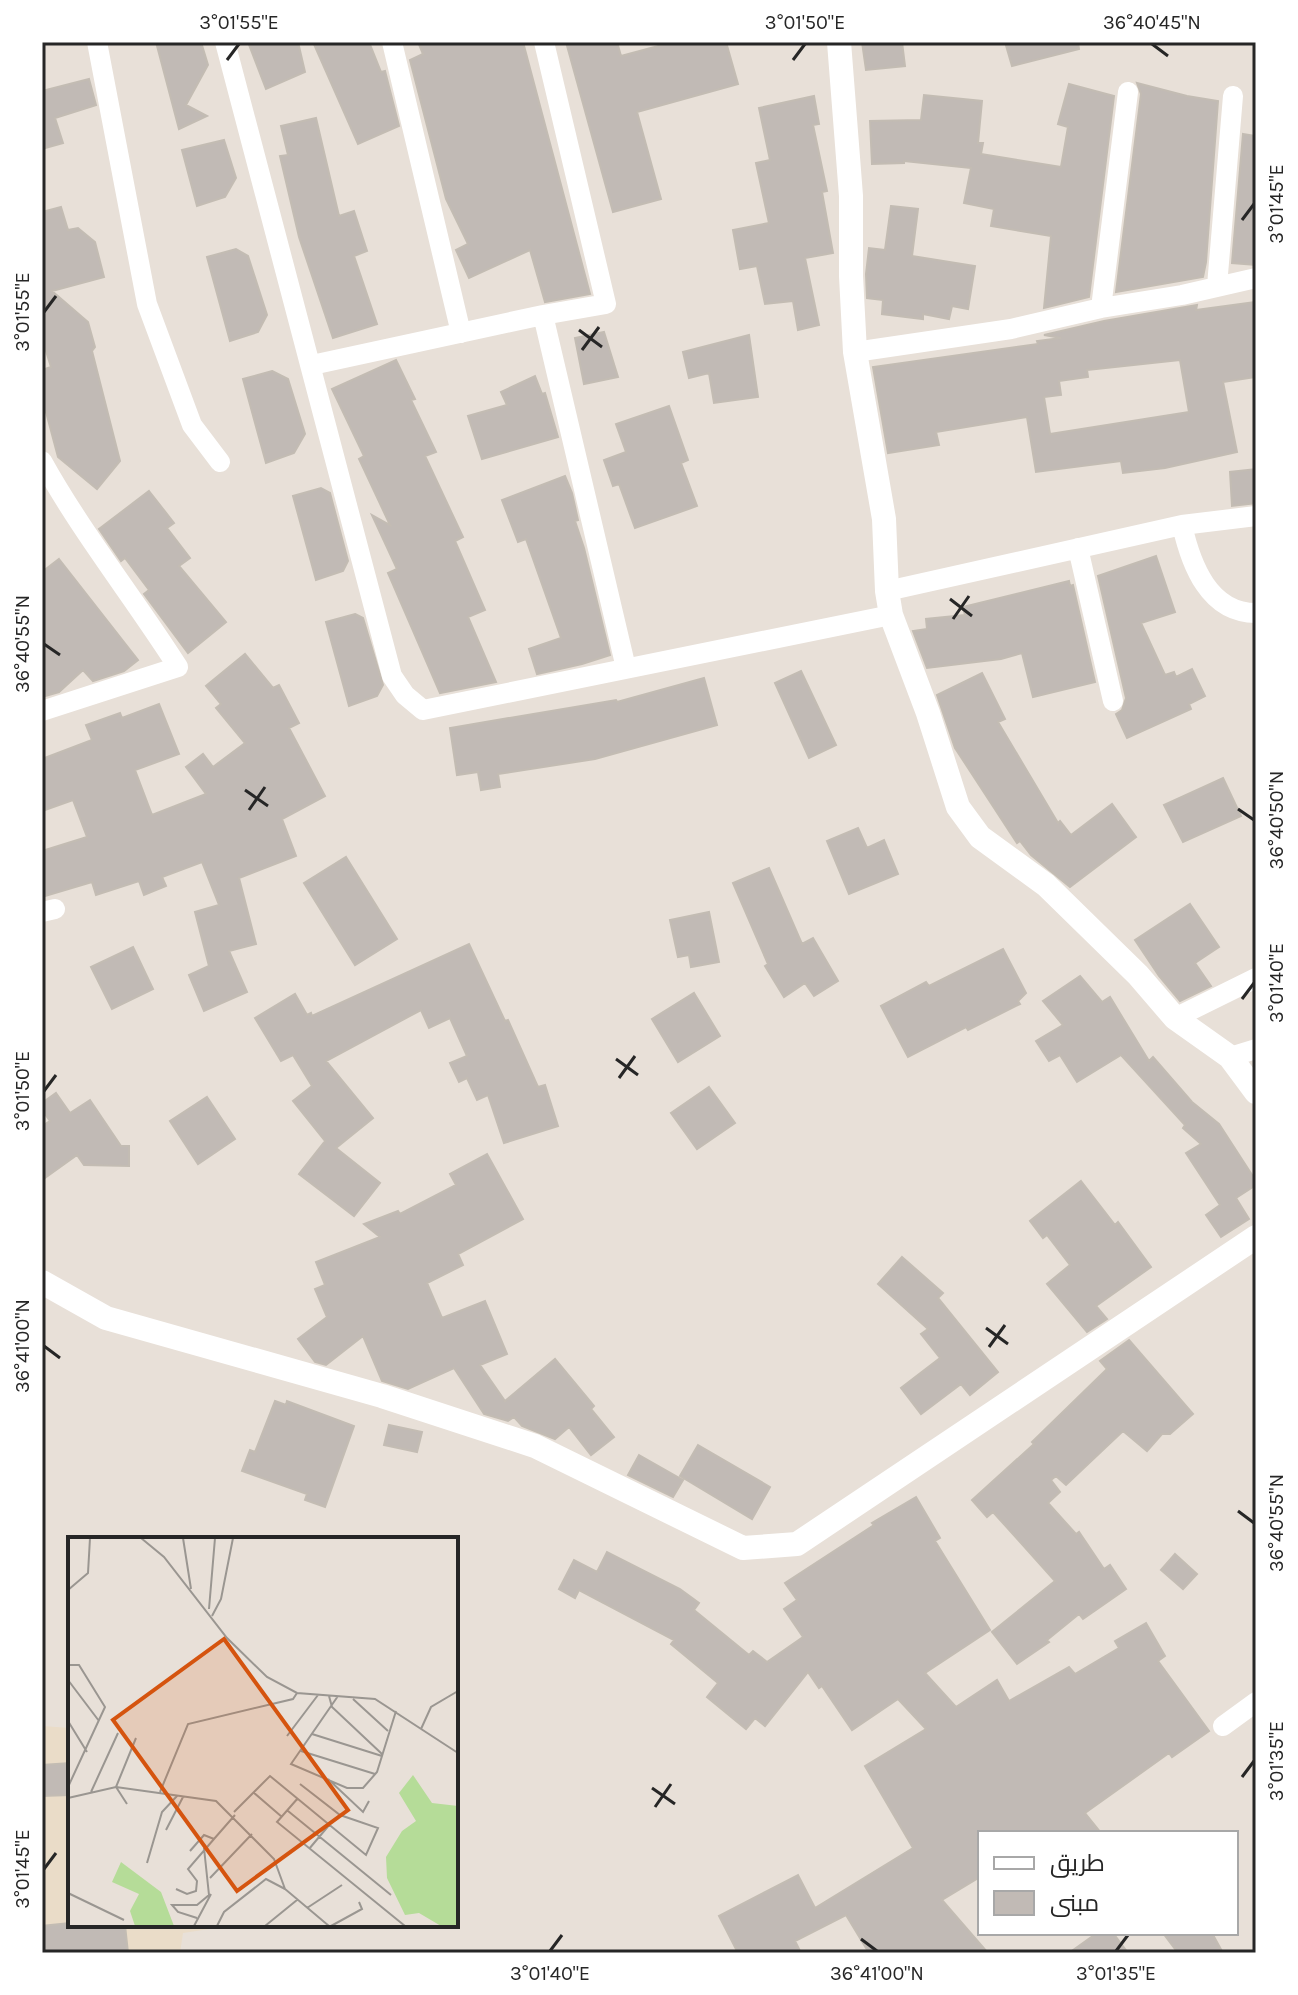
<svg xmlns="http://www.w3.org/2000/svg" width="1298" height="1995" viewBox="0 0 1298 1995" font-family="Karla,Cairo,sans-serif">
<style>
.education{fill:#eadcc8}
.building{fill:#c1bab5;stroke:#c3bcb3;stroke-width:2;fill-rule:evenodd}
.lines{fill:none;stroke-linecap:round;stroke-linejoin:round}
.minor{stroke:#fff;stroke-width:20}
.tertiary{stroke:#fff;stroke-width:24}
.ticks{fill:none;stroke:#262626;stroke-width:3}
.inset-road{fill:none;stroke:#9a9691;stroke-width:2}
.view{fill:#d5540f;fill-opacity:0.15;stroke:#d5540f;stroke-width:4}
.inset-edge{fill:none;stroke:#262626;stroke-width:4}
.neatline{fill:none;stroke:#262626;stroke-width:3}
.ticks-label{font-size:20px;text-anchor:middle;fill:#262626}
</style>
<rect width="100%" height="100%" fill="#e8e0d8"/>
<path class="education" d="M42 1726 70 1728V1925H236L183 1933 180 1953H42Z"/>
<path class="building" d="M156 42H201L208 65 186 105 207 116 179 129Z
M248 42H298L305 72 266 89Z
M313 42H369L381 72 385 71 399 126 358 144Z
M418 42H523L590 294 545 302 530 250 469 278 456 250 468 244 446 199 410 60 423 54Z
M566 42H617L621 56 673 42H726L738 84 637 112 661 199 613 212Z
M862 42H902L905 66 866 70Z
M1005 42H1078L1079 49 1012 66Z
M89 79 96 105 55 118 63 143 42 149V91Z
M1137 83 1187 96 1218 101 1206 262 1203 277 1116 292 1141 94Z
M1069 84 1114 96 1089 297 1044 308 1051 236 991 226 994 209 964 203 971 168 904 161V163L872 164 870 121 921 120 924 95 982 101 978 143H983L981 154 1061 167 1068 127 1058 124Z
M814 96 819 124 813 125 827 191 822 192 833 253 805 258 819 325 798 330 793 301 765 304 757 266 740 269 733 230 769 223 756 163 770 160 759 108Z
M316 118 339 216 354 211 367 251 354 256 377 324 333 338 299 237 280 156 288 155 281 126Z
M1243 134 1256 136V265L1232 263Z
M224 140 236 178 225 197 197 206 182 150Z
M891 206 918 209 912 256 975 266 968 309 952 306 949 319 923 314V319L882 314 883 300 867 298 866 274 869 248 885 250Z
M61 207 68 230 78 228 95 242 104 277 52 291 88 322 95 347 92 351 120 461 97 489 58 457 46 412 42 413V370L51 367 42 338V212Z
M236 249 248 256 267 315 258 332 230 341 207 257Z
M1256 302V377L1223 382 1237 452 1165 468 1123 473 1121 461 1036 472 1027 417 936 432 939 445 888 453 873 367 1038 344 1037 341 1061 338 1044 335 1104 321 1197 305 1196 310ZM1180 360 1189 412 1050 434 1044 397 1061 395 1059 381 1088 377 1087 370Z
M604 332 618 377 584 384 575 338Z
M749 335 758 397 714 403 709 373 689 378 683 352Z
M396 360 415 399 411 400 436 452 425 456 463 537 455 541 485 610 468 617 496 682 440 693 388 573 397 569 372 515 390 525 359 459 364 456 332 389Z
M272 371 288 379 305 434 294 453 266 463 243 379Z
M535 376 542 394 545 393 558 437 482 459 468 416 507 405 501 392Z
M669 406 688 460 681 463 697 506 635 528 619 484 613 486 604 460 626 452 616 424Z
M1256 469V503L1232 506 1230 472Z
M565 476 572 493 578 520 575 521 584 548 610 655 582 664 537 674 529 649 561 638 526 539 518 542 502 500Z
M321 488 330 493 348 561 343 571 316 580 293 496Z
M149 491 174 523 167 528 190 558 179 566 226 622 188 653 144 594 149 590 125 558 121 561 99 529Z
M1156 556 1175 612 1141 623 1165 675 1174 672 1176 677 1192 669 1205 696 1189 704 1191 709 1127 738 1116 714 1122 710 1126 698 1098 576Z
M59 559 138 660 124 671 93 681 83 670 59 692 42 697V572Z
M1069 581 1070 586 1073 585 1095 682 1033 697 1022 653 1001 659 927 668 913 631 927 629 926 619 965 615 963 607Z
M355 614 363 618 383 685 377 696 349 706 326 622Z
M245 654 273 688 279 685 299 723 289 728 325 796 282 819 296 856 239 878 256 944 229 951 247 992 204 1011 189 975 209 966 195 912 219 905 202 862 162 877 166 886 144 895 139 881 96 895 92 882 42 897V851L87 837 73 800 42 811V759L92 740 86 725 120 713 122 718 159 704 179 754 135 770 152 815 206 794 186 767 203 754 213 767 245 743 216 708 221 704 206 686Z
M801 671 836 745 809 758 775 683Z
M982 673 1005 719 998 722 1058 823 1060 821 1071 835 1112 804 1136 837 1070 887 1031 855 1020 841 1017 843 955 748 937 695Z
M704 678 717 725 595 759 498 774 500 787 481 790 478 772 457 775 450 728 616 700 617 702Z
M1223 778 1241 816 1183 842 1164 805Z
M858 828 867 848 884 840 898 874 849 894 827 841Z
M346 857 397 939 355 965 304 883Z
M769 868 802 944 813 938 838 981 814 996 805 983 784 997 765 966 768 964 733 883Z
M1190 904 1219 947 1195 963 1211 986 1180 1001 1159 976 1135 940Z
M709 912 719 962 691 967 689 955 678 957 670 920Z
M469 944 505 1021 508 1020 538 1087 545 1085 558 1126 504 1143 488 1095 477 1100 467 1078 459 1082 450 1063 467 1056 450 1018 429 1028 421 1010 326 1061 373 1118 336 1148 380 1183 354 1216 299 1174 325 1141 293 1101 312 1086 293 1055 281 1061 255 1018 295 994 307 1015 311 1013 312 1016Z
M133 947 153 989 112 1009 91 967Z
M1003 949 1026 993 1018 1001 1020 1004 968 1030 966 1027 908 1057 881 1006 926 982 929 986Z
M1080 976 1102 1002 1110 997 1149 1061 1153 1057 1192 1102 1219 1124 1256 1181V1185L1236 1198 1249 1219 1221 1237 1206 1215 1220 1205 1186 1153 1201 1144 1183 1128 1185 1125 1121 1055 1077 1082 1060 1055 1049 1061 1036 1041 1063 1025 1043 1001Z
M694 993 720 1036 678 1062 652 1019Z
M709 1087 735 1123 697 1149 671 1113Z
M56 1093 70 1113 90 1100 121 1146H129V1166L84 1165 77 1155 42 1180V1126L50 1121 42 1110V1103Z
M207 1097 235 1139 198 1164 170 1121Z
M487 1154 523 1219 458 1254 463 1265 427 1283 442 1318 485 1301 507 1354 480 1365 505 1401 555 1359 594 1406 591 1409 614 1437 591 1455 569 1427 555 1439 522 1426 514 1417 508 1421 484 1414 454 1368 408 1389 382 1381 363 1336 326 1365 315 1362 298 1339 327 1317 315 1289 325 1285 316 1262 380 1237 364 1224 398 1211 400 1214 456 1185 450 1174Z
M1081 1181 1115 1225 1118 1222 1151 1267 1096 1306 1107 1319 1087 1332 1047 1284 1070 1265 1047 1235 1043 1238 1030 1221Z
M902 1257 943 1293 938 1298 998 1372 970 1395 961 1384 921 1414 901 1388 940 1358 921 1334 928 1329 878 1284Z
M1129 1340 1193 1414 1170 1434H1162L1147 1451 1123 1431 1066 1485 1056 1476 1051 1480 1060 1492 1048 1503 1076 1534 1079 1532 1104 1569 1110 1565 1126 1589 1083 1619 1079 1614 1047 1640 1049 1642 1017 1664 992 1632 1055 1581 993 1512 987 1517 972 1500 1034 1444 1032 1442 1107 1369 1100 1361Z
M275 1401 286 1405 287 1401 354 1426 325 1507 305 1500 307 1494 242 1471 250 1450 255 1452Z
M389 1425 422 1432 417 1452 384 1445Z
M698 1445 770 1487 752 1519 680 1476Z
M639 1455 683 1480 673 1497 628 1475Z
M916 1497 940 1538 935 1541 990 1630 925 1673 956 1707 997 1680 1009 1701 1069 1667 1075 1674 1119 1648 1115 1641 1146 1623 1165 1656 1158 1661 1209 1731 1172 1757 1169 1753 1085 1813 1101 1833H980V1877L942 1900 988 1953H869L846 1915 795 1941 801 1953H738L719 1916 798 1875 815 1908 913 1848 865 1766 926 1729 898 1699 852 1730 822 1686 819 1688 808 1672 765 1726 755 1718 746 1729 707 1697 718 1683 671 1644 674 1640 579 1590 575 1598 559 1589 574 1560 597 1572 607 1552 680 1589 699 1603 694 1610 749 1655 753 1651 767 1662 803 1637 784 1609 797 1600 785 1583 874 1525 872 1523Z
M1175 1554 1197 1574 1183 1589 1161 1570Z
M70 1763V1795L42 1796V1765Z
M70 1923 125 1925 128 1953H42V1926Z
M1097 1933H1113L1128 1953H1069Z
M1163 1933H1212L1223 1953H1178Z"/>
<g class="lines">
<path class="minor" d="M97 42 147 304 192 425 220 462
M225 42 392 676 405 695 423 710 891 615
M392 42 461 333
M1217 286 1233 96
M1101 308 1128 92
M543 315 626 668
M855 352 1011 329 1101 308 1182 295 1256 278
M312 365 543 315 606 304 544 42
M42 461C82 533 134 598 178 667L42 711
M1182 525 1256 516
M1078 548 1113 701
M887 591 1182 525C1191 565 1209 613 1256 613
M42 912 55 909
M1175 1018 1256 978
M1230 1057 1256 1049
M1223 1726 1256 1702"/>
<path class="tertiary" d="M839 42 851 196V276L855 352 884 519 887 591 891 615 928 713 958 807 980 837 1046 885 1138 975 1175 1018 1230 1057 1256 1092
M42 1282 106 1318 382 1396 535 1446 743 1548 797 1544 1256 1237"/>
</g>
<path class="ticks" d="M1152 44 1168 56M227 60 239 44M793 60 805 44M1242 220 1254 204M44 312 56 296M579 330 602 347M582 350 599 327M950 599 972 616M953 619 969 596M44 644 60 655M245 790 268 806M1238 809 1254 820M249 810 265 787M1242 999 1254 983M616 1059 638 1075M619 1078 635 1056M44 1091 56 1075M986 1328 1008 1344M44 1346 60 1358M989 1347 1005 1325M1238 1511 1254 1523M1242 1777 1254 1761M652 1788 675 1804M655 1807 671 1784M44 1869 56 1853M861 1939 877 1951M550 1951 562 1935M1116 1951 1128 1935"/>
<g transform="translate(68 1537)">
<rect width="390" height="390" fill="#e8e0d8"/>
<path d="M345 238 364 266 390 269V389H373L351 376 337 378 319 341 318 320 334 294 348 284 331 256ZM53 325 93 355 106 389H67L62 374 71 357 44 345Z" fill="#b5dc98"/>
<path class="inset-road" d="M73 1 96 20 159 101 199 140 229 156 307 162 390 216M115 1 123 52M0 53 20 36 22 1M141 72 147 1M144 79 153 62 165 1M0 128H11L37 170 0 250M0 143 31 184M261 159 264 170 314 217M270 159 223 227 279 251H295L309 235 328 174M285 162 320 194M0 184 19 215M353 192 363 170 390 154M244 197 314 219M219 199 250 158M233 214 307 237M260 242 295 275 301 264M23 255 50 196M92 255 120 187 225 162 229 156M185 255 214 280M0 261 48 250 148 264 206 322 217 352 261 389M230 261 209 285 337 389M59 267 48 250 68 201M220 274 323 358M166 275 202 239 298 318 310 291 272 278 232 247M98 293 115 260M241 312 262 287M122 314 136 298 146 302 167 278M79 326 94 275 109 259M142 341 184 297M108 352 119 357 128 354 129 344 120 332 146 302M0 356 56 383M239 371 274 348M129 381 110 375 104 368H129L141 358 136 311M126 389 143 357M149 389 156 375 198 342 217 352M197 389 229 363M263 389 294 372 291 365"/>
<path class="view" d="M156 102 280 273 169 354 45 183Z"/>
<rect width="390" height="390" class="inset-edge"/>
</g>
<rect width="1298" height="1995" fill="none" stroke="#ffffff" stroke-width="88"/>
<rect x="978" y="1831" width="260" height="104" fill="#ffffff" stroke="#a8a8a8" stroke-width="2"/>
<rect x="994" y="1857" width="40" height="12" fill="#ffffff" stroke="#a8a8a8" stroke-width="2"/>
<text x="1050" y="1871" font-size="24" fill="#262626">طريق</text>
<rect x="994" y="1891" width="40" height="24" fill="#c1bab5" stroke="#a8a8a8" stroke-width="2"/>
<text x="1050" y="1911" font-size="24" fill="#262626">مبنى</text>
<rect x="44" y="44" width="1210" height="1907" class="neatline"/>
<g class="ticks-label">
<text x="239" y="29">3°01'55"E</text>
<text x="805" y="29">3°01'50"E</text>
<text x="1152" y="29">36°40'45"N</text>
<text transform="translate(1276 204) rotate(-90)" y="7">3°01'45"E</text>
<text transform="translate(22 312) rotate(-90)" y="7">3°01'55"E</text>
<text transform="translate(22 644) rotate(-90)" y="7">36°40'55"N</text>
<text transform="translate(1276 820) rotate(-90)" y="7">36°40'50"N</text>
<text transform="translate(1276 983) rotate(-90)" y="7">3°01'40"E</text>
<text transform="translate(22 1091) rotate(-90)" y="7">3°01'50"E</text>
<text transform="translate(22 1346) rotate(-90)" y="7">36°41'00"N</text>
<text transform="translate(1276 1523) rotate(-90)" y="7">36°40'55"N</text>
<text transform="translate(1276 1761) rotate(-90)" y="7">3°01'35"E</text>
<text transform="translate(22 1869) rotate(-90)" y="7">3°01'45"E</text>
<text x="550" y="1980">3°01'40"E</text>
<text x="877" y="1980">36°41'00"N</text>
<text x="1116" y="1980">3°01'35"E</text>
</g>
</svg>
